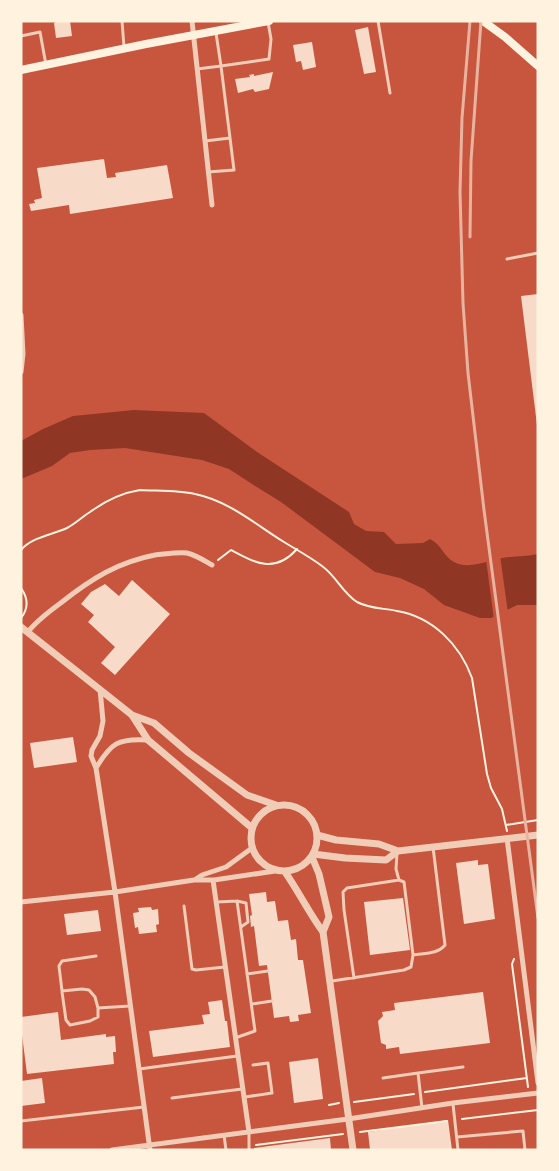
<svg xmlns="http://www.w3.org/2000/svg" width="559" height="1171" viewBox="0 0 559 1171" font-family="Figtree,sans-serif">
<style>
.water{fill:#8f3625}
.pier{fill:#c8553d}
.building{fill:#f7dbc8}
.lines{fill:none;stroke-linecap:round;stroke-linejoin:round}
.path{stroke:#fff3e0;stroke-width:2}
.service{stroke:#f1ccb7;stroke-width:3}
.minor{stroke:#f1ccb7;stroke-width:5}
.tertiary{stroke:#f1ccb7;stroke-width:7}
.primary{stroke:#fff3e0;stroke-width:8}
.rail{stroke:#e9b49f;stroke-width:3}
</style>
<rect width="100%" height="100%" fill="#c8553d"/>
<path class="water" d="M134 410 204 413 257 452 349 512 354 524 366 531 384 532 396 544 423 543 430 539C442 545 443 556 454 562 470 571 492 558 510 557 519 556 528 556 538 554V605H517L491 618H480L444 605 424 589 400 578 375 572 281 502 249 482 229 469 202 460 125 448 90 450 70 453 52 466 21 479V441L43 429 73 416Z"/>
<path class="pier" d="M500 555 508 613 494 620 486 559Z"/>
<path class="building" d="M56 21H70L72 36 56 38 54 23 56 22Z
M368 27 376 72 364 74 355 30Z
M312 42 316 67 303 70 301 61 296 62 293 45Z
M273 72 269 89 255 92 253 89 238 93 235 79 250 77 249 75 254 74V76Z
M104 159 107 178 116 177 115 173 167 165 173 198 70 214 69 205 31 211 29 204 35 203 34 200 42 198 37 168Z
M538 294V425H537L521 296Z
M132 580 170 614 115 675 101 663 115 647 88 622 94 615 81 604 91 592 105 584 119 596Z
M73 737 77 762 34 768 30 743Z
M478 860V865L488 864 495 919 464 924 456 863Z
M266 892 267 902 275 901 278 921 288 920 291 940 296 939 298 960H303L311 1013 298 1015 299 1021 290 1022 289 1016 274 1018 267 965 259 966 254 926 251 927 250 916 252 915 249 894Z
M403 898 410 950 370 955 364 902Z
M151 907 152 910 158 909 159 924 156 925 157 932 139 934 138 927 135 928 133 913 139 912 138 908Z
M98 910 101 931 67 935 64 914Z
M483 992 490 1043 400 1054 399 1047 386 1049V1045L381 1043 378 1021 383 1016 382 1012 395 1010 394 1003Z
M222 1000 225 1021H227L230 1047 153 1057 149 1031 204 1024 202 1015 210 1014 208 1002Z
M58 1012 61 1040 106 1034V1037L115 1036 116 1052H113L114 1064 27 1074 21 1027V1017Z
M318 1058 323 1099 294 1103 289 1062Z
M42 1078 45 1103 21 1106V1081Z
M448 1120 452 1150H370L368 1132Z
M330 1138 331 1150H254V1148Z"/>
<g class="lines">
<path class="path" d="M21 550C32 537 52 535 67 528 75 524 82 517 90 512 105 501 121 493 140 490 158 491 178 490 195 494 229 501 255 524 284 542 297 550 310 557 322 566 336 576 343 593 357 602 370 609 384 608 397 611 433 617 460 645 472 678L487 774 491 788 502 809 507 831
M218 560 231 550C255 563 275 574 297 549
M21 588C28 598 29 608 21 618
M506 825 538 820
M514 959 512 964 528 1087
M425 1092 527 1078
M354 1102 414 1094
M329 1105 339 1103
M462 1119 538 1110
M360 1132 447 1121
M256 1145 343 1134"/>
<path class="service" d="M122 21 124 47
M378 21 390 93
M216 33 221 66 269 59 271 39 268 22
M21 36 40 32 46 65
M197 69 221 66 230 138
M205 141 230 138 234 170 208 172
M507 259 538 253
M397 853 396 869 399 880
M237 901 246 903 248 922 241 927
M217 902 237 901 255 1031 235 1038
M184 906 192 969 196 970 225 967
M413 955C425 953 438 954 445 945L433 847
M96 956 62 961 59 966 62 991 82 989 89 990 95 997 98 1008 130 1006
M247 974 268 971
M332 981 404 970 411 967 413 955 404 882 399 880 347 888 343 892 344 910 354 978
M62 992 66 1020 70 1025 90 1021 98 1017V1008
M252 1004 272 1001
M139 1069 237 1056
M418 1073 463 1067
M383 1078 418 1073 422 1108
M245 1097 272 1093 268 1063 253 1065
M172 1098 242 1089
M453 1104 458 1150
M21 1121 144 1107
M249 1132V1150
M224 1135 226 1150
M457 1137 523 1131 525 1150"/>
<path class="minor" d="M192 21 212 205
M21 315 23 354 21 372
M28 632C37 620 50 611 62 602 91 579 118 562 155 555 166 554 177 552 187 553 196 555 205 561 212 565
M100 689 103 721 100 736 92 750 91 756 96 768 115 892 150 1150
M96 768C111 743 118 738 148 740
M507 838 538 1083
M196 879 202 875 226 867 252 848
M213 880 249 1132
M21 902 115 892 194 880H214L275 871
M112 1150 348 1119 453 1103 538 1093"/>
<path class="tertiary" d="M21 627 132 715 154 723 189 753 247 795 276 805
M132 715 148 740 252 828
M251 838a33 33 0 1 1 66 0a33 33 0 1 1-66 0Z
M317 835 336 840 379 844 398 851
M313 854 345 858 386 860 398 851 538 835
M312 857 319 874 329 917 323 932 353 1150
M285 872C299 892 309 913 323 932"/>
<path class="primary" d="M483 21 505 37 538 66
M21 70 146 44 269 21"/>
<path class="rail" d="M470 21 462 118 460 192 463 303 468 373 484 510 538 918
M470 237 471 161 481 21"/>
</g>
<rect width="559" height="1171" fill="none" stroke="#fff3e0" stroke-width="45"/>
</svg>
